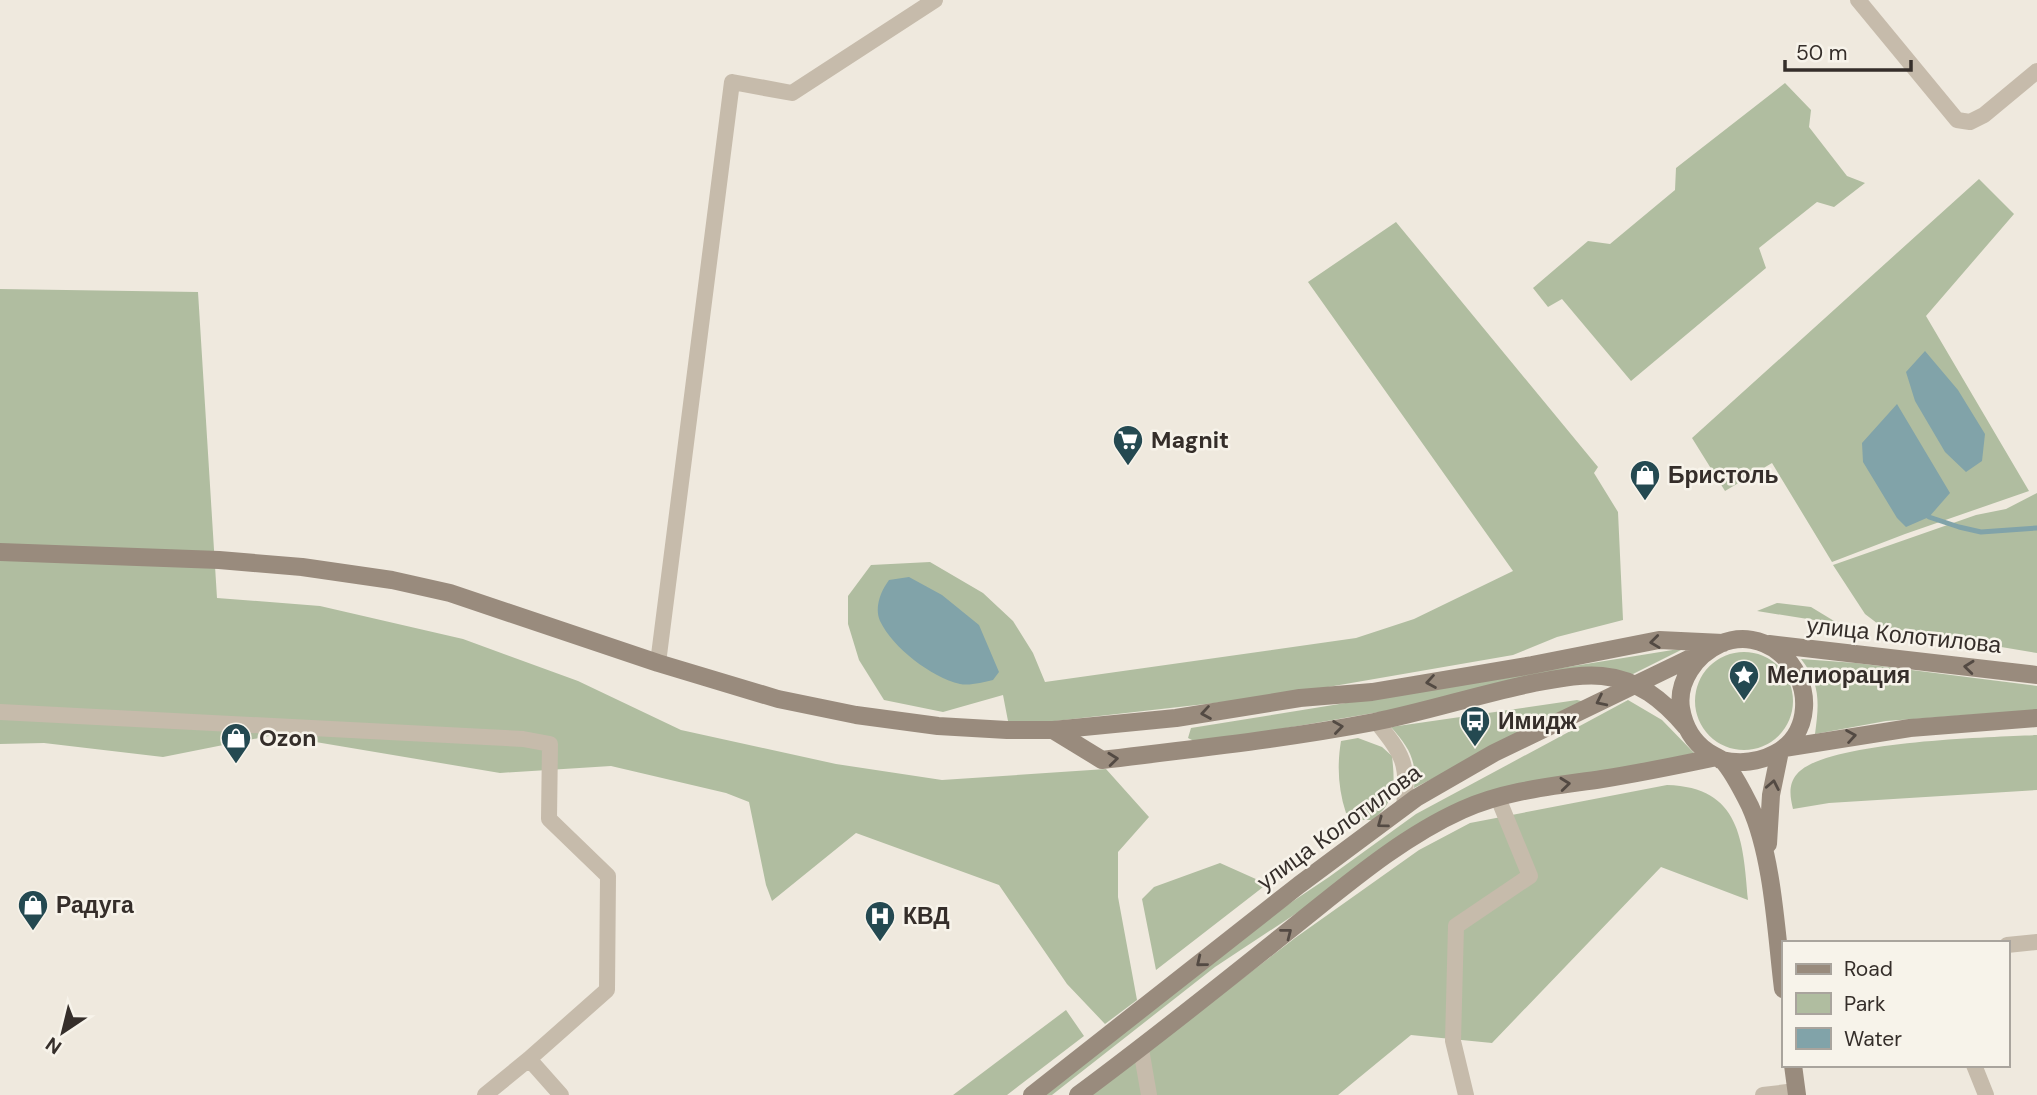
<svg xmlns="http://www.w3.org/2000/svg" width="2037" height="1095" viewBox="0 0 2037 1095" font-family="'DM Sans',sans-serif">
<style>
.green{fill:#b0bda0}
.water{fill:#81a3a9}
.lines{fill:none;stroke-linecap:round;stroke-linejoin:round}
.stream{stroke:#81a3a9;stroke-width:5}
.minor{stroke:#c6bbab;stroke-width:16}
.secondary{stroke:#998b7d;stroke-width:18}
.oneway{stroke:#534a43}
.labels{text-anchor:middle;stroke-width:5;stroke-linejoin:round;paint-order:stroke}
.poi-label{font-size:23px;font-weight:bold;fill:#352e2a;stroke:#f7f3ea;text-anchor:start}
.street-label{font-size:23px;fill:#352e2a;stroke:#f7f3ea}
</style>
<rect width="100%" height="100%" fill="#efe9de"/>
<path class="green" d="M1785 83 1811 110 1809 127 1847 176 1865 183 1834 207 1817 202 1759 248 1766 268 1631 381 1562 299 1548 307 1533 288 1588 241 1610 244 1675 190 1676 168Z
M1979 179 2014 214 1926 316 2029 491 1905 534 1832 562 1772 463 1725 491 1692 438Z
M1396 222 1598 467 1594 473 1618 512 1623 620 1557 637 1513 655 1276 696 1046 722 1008 721 1003 695 943 712 884 700 859 660 848 624V596L871 565 930 562 983 593 1013 621 1033 653 1045 682 1356 638 1414 619 1513 571 1308 282Z
M0 289 198 292 217 598 320 606 463 639 578 681 681 730 836 764 942 780 1106 769 1149 817 1118 852V897L1137 1000 1105 1024 1067 984 999 885 856 833 772 901 766 885 749 802 726 793 611 766 500 773 274 735 163 757 44 743 0 744Z
M2037 493V653L1882 627 1865 614 1833 565 1976 515 2006 509Z
M1777 603 1811 607 1839 624 1757 611Z
M1685 648 1627 677 1432 703 1198 743 1188 738 1191 728Z
M1695 701a49 49 0 1 1 98 0a49 49 0 1 1-98 0Z
M1801 659 1856 663 2037 686V710L1886 721 1815 734C1819 704 1821 684 1801 659Z
M1577 700 1585 702 1414 788C1417 759 1409 748 1391 727Z
M1628 700 1662 720 1698 757 1494 790 1333 889 1215 967 1052 1095H1039L1244 934 1329 877 1416 814Z
M2037 735V790L1829 803 1793 809C1790 797 1788 784 1797 774 1824 741 1991 737 2037 735Z
M1358 738 1382 747 1392 756C1395 784 1396 801 1373 820H1362L1346 813C1338 789 1337 765 1341 741Z
M1667 785C1741 787 1743 841 1748 900L1661 867 1492 1043 1411 1035 1338 1095H1091L1295 938 1419 850 1470 823Z
M1220 863 1267 884 1156 970 1142 899 1154 887Z
M1066 1010 1084 1036 1007 1095H953Z"/>
<path class="water" d="M1925 351 1958 390 1985 434 1982 461 1966 472 1945 452 1915 401 1906 372Z
M1897 404 1950 493 1929 517 1906 527 1897 518 1863 462 1862 443Z
M909 577 942 595 979 625 999 672 993 680C983 682 970 686 960 684 931 677 893 648 880 621 874 607 881 591 889 580Z"/>
<g class="lines">
<path class="stream" d="M1929 517 1959 527 1981 532 2037 528"/>
<path class="minor" d="M1858 0 1957 120 1970 122 1984 115 2037 71
M658 663 732 82 792 93 935 0
M0 712 523 739 550 744 549 819 608 876 607 990 529 1059 485 1095
M1376 721C1403 755 1409 763 1404 807
M2007 945 2037 942
M1141 1049 1149 1095
M529 1059 561 1095
M1974 1065 1986 1095
M1466 1095 1453 1041 1456 926 1530 876 1498 798
M1763 1095 1796 1091"/>
<path class="secondary" d="M0 552 219 560 302 567 392 580 450 593 658 663 778 699 856 715 938 726 1007 730H1053L1176 718 1300 698 1372 692 1532 665 1659 640 1723 643
M1769 644 2037 675
M1053 730 1102 760C1192 749 1285 739 1374 722 1428 711 1480 694 1534 683 1557 679 1579 674 1602 676 1638 679 1664 701 1686 727
M1784 748 1910 728 2037 718
M1721 760C1758 768 1801 752 1804 708 1807 664 1763 625 1720 644 1696 655 1677 681 1681 708 1684 726 1693 742 1708 752 1712 755 1718 757 1722 760 1731 769 1744 794 1750 806 1773 857 1776 932 1783 989
M1768 844 1771 795 1780 751
M1793 1065 1797 1095
M1032 1095 1299 885 1416 798 1494 753 1707 650
M1078 1095C1151 1041 1221 985 1292 928 1345 886 1400 838 1462 810 1506 790 1555 786 1602 779 1641 773 1679 765 1717 757"/>
</g>
<defs><path id="oneway-chevron" d="M-2-3.5L2.5 0L-2 3.5" fill="none" stroke-width="1.6" stroke-linecap="round" stroke-linejoin="round" transform="scale(1.75)"/></defs>
<g class="oneway">
<use href="#oneway-chevron" transform="translate(1655 642) rotate(173)"/>
<use href="#oneway-chevron" transform="translate(1969 667) rotate(-174)"/>
<use href="#oneway-chevron" transform="translate(1431 682) rotate(171)"/>
<use href="#oneway-chevron" transform="translate(1601 701) rotate(154)"/>
<use href="#oneway-chevron" transform="translate(1206 713) rotate(171)"/>
<use href="#oneway-chevron" transform="translate(1338 727) rotate(-8)"/>
<use href="#oneway-chevron" transform="translate(1851 736) rotate(-9)"/>
<use href="#oneway-chevron" transform="translate(1113 759) rotate(-6)"/>
<use href="#oneway-chevron" transform="translate(1565 784) rotate(-6)"/>
<use href="#oneway-chevron" transform="translate(1773 785) rotate(-79)"/>
<use href="#oneway-chevron" transform="translate(1382 823) rotate(144)"/>
<use href="#oneway-chevron" transform="translate(1287 933) rotate(-38)"/>
<use href="#oneway-chevron" transform="translate(1201 962) rotate(141)"/>
</g>
<defs>
<g id="supermarket-pin" transform="scale(1.575)"><path d="M0 17L-7.5 6A9.5 9.5 0 1 1 7.5 6Z" fill="#244951" stroke="#f7f3ea"/><path d="M-6-5.5h2.5l.6 2H6L4.5 2H-2.5L-4.4-4H-6ZM-1.5 3.2a1.3 1.3 0 1 0 .1 0ZM3 3.2a1.3 1.3 0 1 0 .1 0Z" fill="#fff"/></g>
<g id="shop-pin" transform="scale(1.575)"><path d="M0 17L-7.5 6A9.5 9.5 0 1 1 7.5 6Z" fill="#244951" stroke="#f7f3ea"/><path d="M-5-2.5h2.3a2.7 3.5 0 0 1 5.4 0H5L5.5 6h-11ZM-1.5-2.5h3a1.5 2.3 0 0 0-3 0Z" fill="#fff"/></g>
<g id="sight-pin" transform="scale(1.575)"><path d="M0 17L-7.5 6A9.5 9.5 0 1 1 7.5 6Z" fill="#244951" stroke="#f7f3ea"/><path d="M0-6L1.8-2.2L6-1.7L2.9 1.2L3.7 5.4L0 3.3L-3.7 5.4L-2.9 1.2L-6-1.7L-1.8-2.2Z" fill="#fff"/></g>
<g id="bus-pin" transform="scale(1.575)"><path d="M0 17L-7.5 6A9.5 9.5 0 1 1 7.5 6Z" fill="#244951" stroke="#f7f3ea"/><path d="M-5-6H5V4H4V6H2V4H-2V6H-4V4H-5ZM-3.5-4V0h7V-4ZM-3.5 1.2v1.5H-2V1.2ZM2 1.2v1.5H3.5V1.2Z" fill="#fff"/></g>
<g id="hospital-pin" transform="scale(1.575)"><path d="M0 17L-7.5 6A9.5 9.5 0 1 1 7.5 6Z" fill="#244951" stroke="#f7f3ea"/><path d="M-5-5h3v3.5h4V-5h3V5h-3V1.5h-4V5h-3Z" fill="#fff"/></g>
</defs>
<g fill-rule="evenodd">
<use href="#supermarket-pin" x="1128" y="440"/>
<use href="#shop-pin" x="1645" y="475"/>
<use href="#sight-pin" x="1744" y="675"/>
<use href="#bus-pin" x="1475" y="721"/>
<use href="#shop-pin" x="236" y="738"/>
<use href="#shop-pin" x="33" y="905"/>
<use href="#hospital-pin" x="880" y="916"/>
</g>
<g class="labels">
<g class="poi-label">
<text x="1151" y="448">Magnit</text>
<text x="1668" y="483">Бристоль</text>
<text x="1767" y="683">Мелиорация</text>
<text x="1498" y="729">Имидж</text>
<text x="259" y="746">Ozon</text>
<text x="56" y="913">Радуга</text>
<text x="903" y="924">КВД</text>
</g>
<g class="street-label">
<text transform="translate(1904 635) rotate(6)" y="8">улица Колотилова</text>
<text transform="translate(1339 827) rotate(-36)" y="8">улица Колотилова</text>
</g>
</g>
<rect x="1782" y="941" width="228" height="126" fill="#f7f3ea" stroke="#a9a49d" stroke-width="2"/>
<rect x="1796" y="964" width="35" height="10" fill="#998b7d" stroke="#a9a49d" stroke-width="2"/>
<text x="1844" y="976" font-size="21" fill="#352e2a">Road</text>
<rect x="1796" y="993" width="35" height="21" fill="#b0bda0" stroke="#a9a49d" stroke-width="2"/>
<text x="1844" y="1011" font-size="21" fill="#352e2a">Park</text>
<rect x="1796" y="1028" width="35" height="21" fill="#81a3a9" stroke="#a9a49d" stroke-width="2"/>
<text x="1844" y="1046" font-size="21" fill="#352e2a">Water</text>
<g transform="translate(63 1032) rotate(215)" stroke="#f7f3ea" stroke-width="5" paint-order="stroke">
<path d="M0-5L12 26L0 18L-12 26Z" fill="#352e2a"/>
<text y="-10" font-size="19" font-weight="bold" text-anchor="middle" fill="#352e2a">N</text>
</g>
<path d="M1785 60v10h126v-10" fill="none" stroke="#352e2a" stroke-width="3.5"/>
<text x="1796" y="60" font-size="21" fill="#352e2a" stroke="#f7f3ea" stroke-width="5" paint-order="stroke">50 m</text>
</svg>
